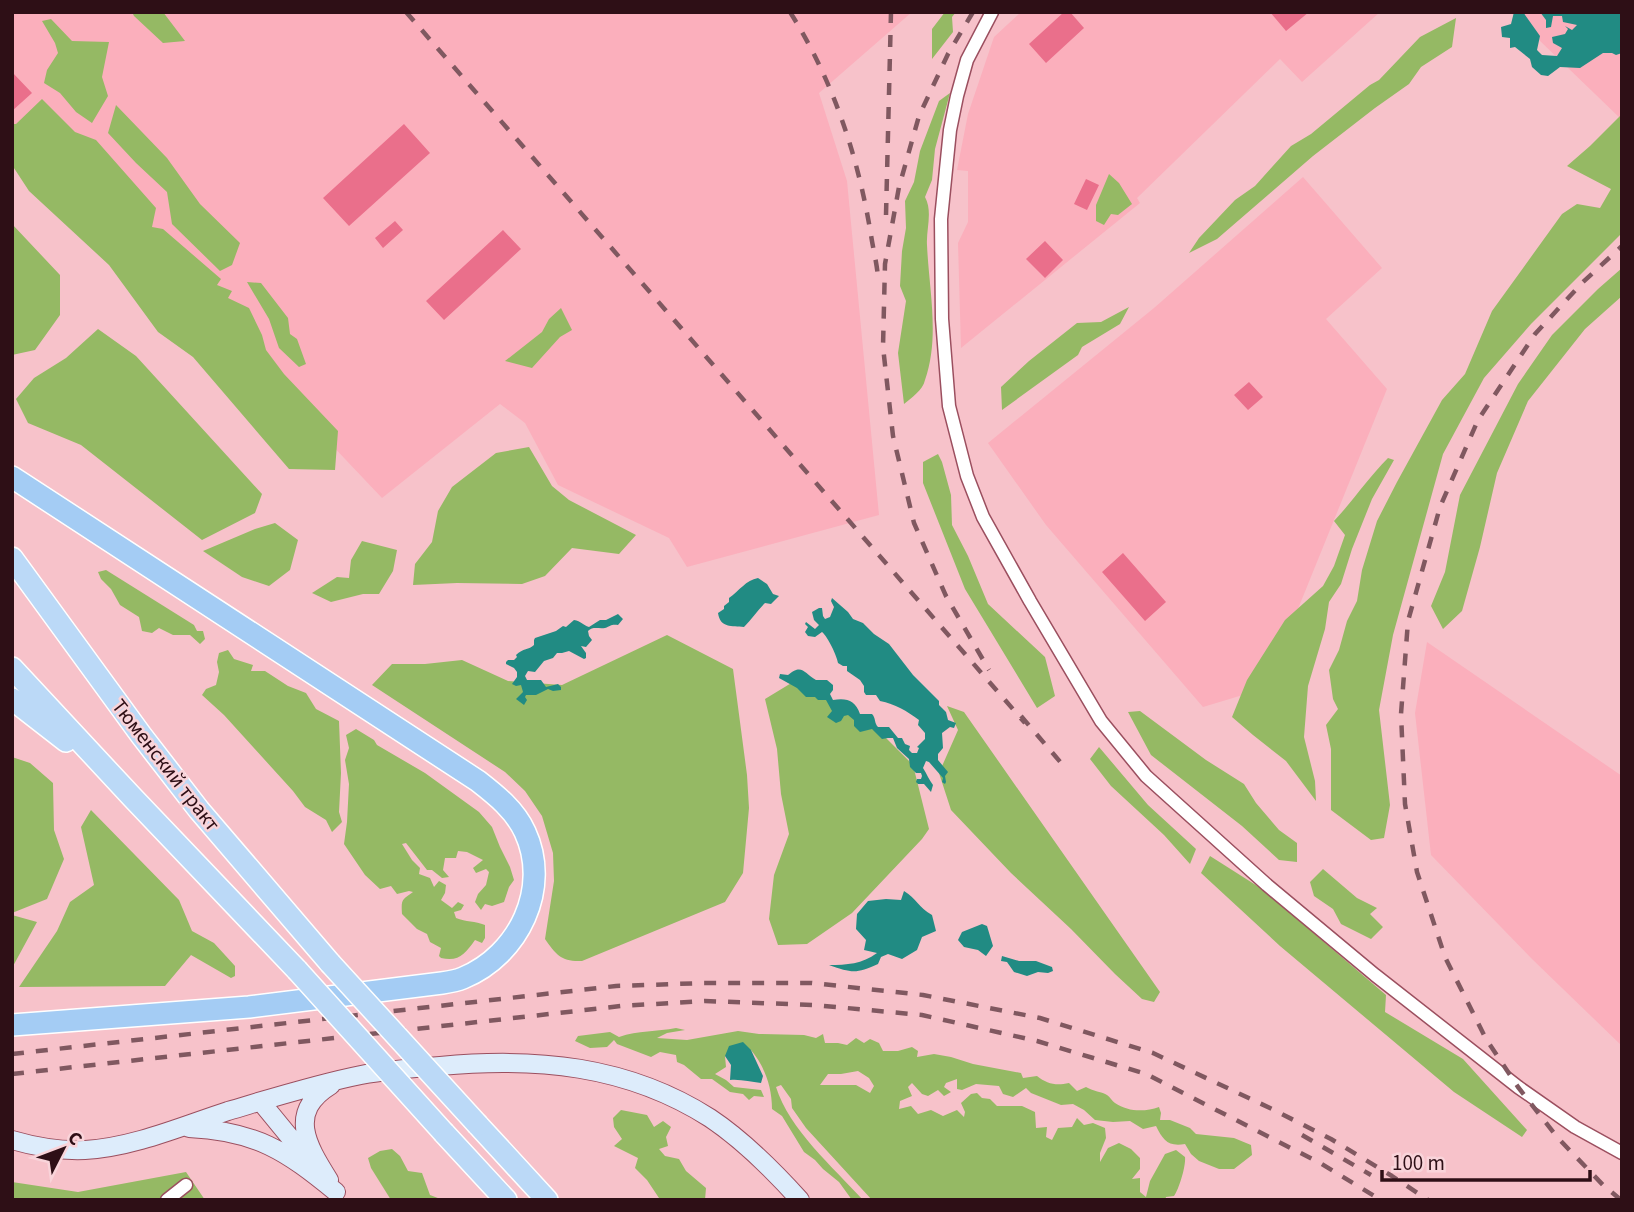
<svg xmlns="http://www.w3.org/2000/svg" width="1634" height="1212" viewBox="0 0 1634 1212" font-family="'Source Sans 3',sans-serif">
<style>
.built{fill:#fbafbc}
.green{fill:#95b964;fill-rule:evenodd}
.water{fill:#218b83}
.building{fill:#ea6f8b}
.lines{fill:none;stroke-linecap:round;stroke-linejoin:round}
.minor-casing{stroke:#9b4f5f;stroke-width:15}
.secondary-casing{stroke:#9b4f5f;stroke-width:20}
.primary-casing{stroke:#fff;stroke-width:24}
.trunk-casing{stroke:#fff;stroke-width:24}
.minor{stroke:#fff;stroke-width:12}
.secondary{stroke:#ddecfb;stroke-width:18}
.primary{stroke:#bbd9f7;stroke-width:21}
.trunk{stroke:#a4ccf4;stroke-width:21}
.rail{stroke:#805860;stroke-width:4.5;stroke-dasharray:12 12;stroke-linecap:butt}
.primary-bridge-casing{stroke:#fff;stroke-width:24;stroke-linecap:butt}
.primary-bridge{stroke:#bbd9f7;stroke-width:21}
.labels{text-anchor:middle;stroke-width:5;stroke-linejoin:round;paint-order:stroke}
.street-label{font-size:21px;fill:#2e0f16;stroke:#f9d4da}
</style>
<rect width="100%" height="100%" fill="#f7c2ca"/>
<path class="built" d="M12 12H912L819 93 847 181 879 515 687 567 669 538 558 485 525 423 500 404 382 498 34 131 12 150Z
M1021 12H1380L1302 82 1280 59 1137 198 1140 203 961 348 958 243 968 222V171L957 170 968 114 994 37Z
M1510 12H1622V120Z
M1303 177 1382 268 1326 319 1387 389 1266 688 1203 707 1046 525 988 443 1154 308Z
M1427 642 1622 776V1046L1532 959 1431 855 1415 713Z"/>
<path class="green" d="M132 12H163L185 41 163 43 134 16Z
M945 12H956L952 17 953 32 932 59V29Z
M1456 18 1452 47 1421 67 1409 84 1375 108 1313 156 1217 239 1189 253 1199 238 1235 200 1255 186 1291 146 1311 134 1370 85 1379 80 1420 37Z
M51 19 72 41 109 42 102 77 108 96 92 123 76 112 60 93 44 83 47 70 58 53 55 43 42 21Z
M950 93 935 149 932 180 925 197C933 212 926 229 927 245 929 290 940 337 925 380 923 390 911 398 904 404L898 353 906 301 900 286 902 251 906 228 905 201 914 182 920 151 939 101Z
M42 99 75 132 96 140 156 208 152 227 163 229 221 279 217 285 232 291 228 298 249 308 262 335 266 350 284 374 338 431 335 470 289 469 193 357 158 332 109 265 29 191 12 165V124H16Z
M116 105 167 158 200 204 240 243 232 265 220 271 172 224 167 192 136 163 108 133Z
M1622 114V233L1531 324 1484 378 1443 454 1393 635 1379 710 1390 805 1384 838 1371 840 1331 810V749L1326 725 1338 709 1333 699 1329 670 1339 650 1347 621 1357 601 1362 570 1377 521 1397 482 1442 400 1465 374 1492 311 1562 214 1577 204 1600 208 1611 189 1567 166 1590 146Z
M1109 174 1119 183 1132 204 1118 215 1111 214 1104 225 1096 221V205Z
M12 224 60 275V315L35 350 12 355Z
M1622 268V296L1585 329 1528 401 1497 473 1480 547 1462 611 1443 629 1431 606 1445 572 1460 495 1518 384 1552 335 1598 289Z
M247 282 261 283 288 318 290 334 297 339 306 364 299 367 279 348 269 319Z
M1129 307 1120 324 1082 347 1078 355 1002 410 1001 387 1029 361 1077 323 1101 322Z
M561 308 572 330 560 337 532 368 505 361 542 332 549 319Z
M98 329 136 356 262 494 255 513 202 540 81 445 28 423 16 399 34 378 66 358Z
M529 447 552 486 569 500 636 535 619 554 572 548 545 576 522 584 457 583 413 585 415 564 432 542 438 511 452 487 496 453Z
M938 454 942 462 951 495 952 525 968 556 988 604 1045 657 1055 696 1037 708 965 589 923 483V462Z
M1388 458 1394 460 1372 499 1352 549 1341 584 1329 602 1325 629 1308 686 1304 737 1315 781 1316 801 1286 761 1253 735 1232 717 1247 680 1285 620 1323 586 1334 566 1345 535 1334 521C1353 501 1368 478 1388 458Z
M275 523 298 540 290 570 269 586 242 577 203 551 255 529Z
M362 541 397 550 393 571 379 594H363L331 602 312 593 337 577 349 578 351 560Z
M106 570 194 625 197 631H203L205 639 200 644 190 635H173L159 628 152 633 142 631 139 617 120 605 111 589 101 579 98 572Z
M667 635 733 669 747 775 749 808 743 873 725 902 582 961C562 962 556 955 545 939L554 881 553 853 542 816 525 791 505 772 372 685 392 664H425L462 660 508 681 562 685Z
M228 650 234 659 253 665 251 671H265L288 686 306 693 316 709 339 721 341 773 339 812 342 822 332 832 326 820 305 807 293 791 224 715 202 695 206 689 216 685 219 672 217 662 219 653Z
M793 682 844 706 882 734 913 765 929 829 922 839 852 913 807 944 778 945 769 919 774 875 789 834 781 794 777 749 765 699Z
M947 706 964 712 1160 992 1154 1002 1142 999 1115 974 1071 929 1011 873 951 810 939 773 958 730Z
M1140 711 1206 760 1244 784 1256 803 1279 830 1297 843V862L1279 860 1242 826 1151 755 1128 712Z
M356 729 374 740 377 745 425 773 479 812 492 827 500 847 510 867 514 880 509 887 504 902 492 906 485 904 481 910 475 902 478 894 486 885 489 872 486 869 476 873 473 868 483 860 467 852 458 851 456 858H445L443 870 449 877 442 878 432 870H427L406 843 402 844 412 860 420 868 419 874 430 878 434 887 439 881 446 885 445 893 441 900 452 908 458 902 464 905 461 910 454 912 456 918C466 922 475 921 485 925V938L482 943 475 940C465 954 459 962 441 958L439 956 441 948 430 942 427 934 417 929 402 914C401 899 402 900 413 892L409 891 397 894 391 886 380 889 365 875 344 844 347 822 349 784 345 760 349 748 346 735Z
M1099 747 1148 805 1196 849 1190 864 1164 835 1111 786 1090 759Z
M12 757 30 763 53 783 54 830 64 859 47 899 12 913Z
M91 810 179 900 192 931 214 943 235 966V976L231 978 191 955 165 986 19 987 57 931 70 902 94 885 81 827Z
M1210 856 1262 889 1386 995 1385 1012 1463 1059 1527 1130 1522 1137 1454 1092 1280 946 1201 873Z
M1323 869 1357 898 1377 908 1370 914 1383 927 1371 939 1341 924 1333 909 1314 896 1310 882Z
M12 915 37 922 12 968Z
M676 1028 685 1030 667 1033 657 1038 687 1040 738 1031 759 1034 804 1035 816 1038 823 1034 825 1043H838L847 1045 856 1038 864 1043 870 1039 879 1043 883 1051H898L912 1047 918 1051 917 1057 934 1054 951 1057 973 1064 1021 1073 1023 1078 1037 1076C1047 1084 1056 1086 1069 1083L1077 1091 1086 1087C1092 1091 1103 1092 1107 1095 1110 1097 1112 1101 1115 1103 1128 1112 1145 1112 1159 1107L1161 1113 1160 1120H1170L1190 1128 1196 1134 1234 1138 1251 1145 1252 1155 1234 1169H1219L1199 1161 1191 1154 1185 1144C1168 1147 1163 1140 1156 1126L1143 1129 1130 1121 1113 1122 1095 1120 1084 1110 1073 1104 1061 1105 1031 1093 1026 1088 1013 1097 1003 1094 999 1086 976 1084 962 1090 957 1089V1079L946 1083 944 1087 951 1092 944 1096 938 1090 928 1096 922 1094 912 1083 908 1087 912 1096 900 1101 899 1109 911 1106 918 1114 931 1110 943 1116 957 1110 964 1117 965 1112 961 1103 971 1094 977 1093 982 1098 990 1099 997 1106H1022L1035 1112 1036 1128 1047 1127 1046 1137 1052 1140 1058 1128 1072 1127 1077 1118 1084 1125 1093 1123 1105 1128 1106 1138 1100 1153V1162L1108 1148 1119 1143 1131 1149 1140 1158V1169L1132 1179 1140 1178V1192L1146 1197 1150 1181 1165 1154 1176 1150 1185 1157C1186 1166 1179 1189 1174 1196L1166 1197 1165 1200H872L806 1128 792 1108 791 1099 781 1085 776 1087C789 1129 833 1167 863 1200H852L839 1182 823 1169 815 1160 804 1152 782 1116 772 1109C772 1087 765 1067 751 1050L725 1056 726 1067 715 1074 726 1080 734 1087 761 1090 764 1097 754 1096 749 1100 743 1094 730 1092 712 1079H701L684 1065 677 1062 676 1055 660 1052 651 1057 617 1044 614 1040 607 1047 590 1048 575 1041 578 1036 610 1032 619 1037C638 1030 657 1032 676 1028ZM858 1071 869 1078 874 1086 870 1093 856 1085H820L828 1074H841Z
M621 1110 647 1115 654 1127 663 1121 671 1127 666 1137 668 1146 659 1149 665 1156 679 1159 686 1171 706 1188 705 1200H665V1198H659L647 1180 635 1168 638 1158 614 1146 622 1139 614 1127 613 1118Z
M392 1149 400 1156 408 1171 422 1173 430 1195 443 1200H391L371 1168 368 1158 380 1151Z
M186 1172 205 1200H12V1182L78 1192Z"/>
<path class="water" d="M1514 12H1523L1540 36 1537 50 1542 55 1557 56 1562 48 1553 43 1552 37 1565 34 1568 29 1565 26 1572 30 1577 25 1563 22 1562 16H1553L1551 27 1546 28V20L1540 12H1622V53L1616 55 1612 53H1603L1580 68 1560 67 1548 76 1541 75 1532 67 1530 59 1515 47 1510 48V38L1502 37 1501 27 1511 24Z
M758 578 767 584 773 594 779 596 771 604 765 603C757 611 752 619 744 627 732 626 720 628 718 613L724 609V606L729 602V598C739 591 746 580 758 578Z
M832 598 848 612 853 619 863 623 874 634 889 644 913 675 939 701V705L946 712 948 720 956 723 954 728 950 727 942 733 943 748 938 754V760L948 772 945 776 946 782 945 784 942 782 943 778 929 762 926 761 923 768C927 774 929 780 933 785L931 792 924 784H918L916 782 917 779H921L922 776 921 773H916L910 767 909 759 897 748 893 738H888L882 739 872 729 860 732 854 726V720L848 715 844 716 841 721 836 723 827 717 832 711 826 700H818L815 697H806L797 688 779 678 780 674 788 675C802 663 804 673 816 680H827L833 685V690L830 694 833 700C847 698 855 700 860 714H872C876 718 874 723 878 727H889L898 738H902L905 744 910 746 909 750 912 753H917L919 748 917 747 925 739V733L918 725 919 720C907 711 895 704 880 701L876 695H866L864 692V686L860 680 847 671V666H843L838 663C837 656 828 637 822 632L815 637 808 636 805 632 808 627 805 624 806 622 815 629 819 625 814 620 812 612 819 608H822L823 616 825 619 830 617 834 607 831 601Z
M618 614 623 619 618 625C611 624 611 626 605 628 598 629 593 626 588 631L589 636 592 640 586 647 581 646 586 653V658L584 659 569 651 562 653H557L553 658 544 661 535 672 528 671 525 676 527 680H541L546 687 558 684 561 687V690L553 691 548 689 536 695H526L525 697 527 700 524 705 516 699 523 692 521 685 516 686 512 684 517 677V672L514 668 506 664V662L508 660H514L517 657 516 655C523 648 529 650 534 645V640L535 638 556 631 563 626 566 627 574 620C581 621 583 625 589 627L600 620H606Z
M904 891C917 899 918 907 932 915L936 931 922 937 917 950 902 959 888 954 881 957 878 964C856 974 852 973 829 965 847 965 862 964 877 953L864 950 866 940 856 929 857 914 868 901 886 899 901 900Z
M982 924 987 926 993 946 986 956 978 950 964 947 958 940 962 932Z
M1002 956 1019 961H1036L1052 967 1053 971 1048 973 1038 972 1027 976 1014 972 1007 962 1001 961Z
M743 1042 751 1050 763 1076 761 1083C750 1082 741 1079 730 1080L731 1065 725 1056 729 1046Z"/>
<path class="building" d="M1064 12H1070L1084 28 1046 63 1029 44Z
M1270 12H1309L1286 31Z
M12 72 32 93 12 111Z
M404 124 430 153 349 226 323 198Z
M1086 179 1099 185 1087 210 1074 204Z
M395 221 403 230 383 248 375 238Z
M503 230 521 249 444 320 426 301Z
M1045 241 1063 260 1045 278 1026 259Z
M1249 382 1263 397 1248 410 1234 395Z
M1123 553 1166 602 1145 621 1102 572Z"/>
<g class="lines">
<g class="minor-casing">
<path id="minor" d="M992 12 967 60 957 96 950 130 941 219 942 319 949 406 967 476 983 517 1030 601 1101 721 1146 776 1267 885 1375 975 1518 1087 1575 1127 1622 1153
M167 1200 186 1185"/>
</g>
<g class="secondary-casing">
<path id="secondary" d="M261 1102 311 1163
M189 1128C256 1131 286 1151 336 1192
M12 1140C36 1147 61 1151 85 1150 134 1147 182 1126 228 1111 272 1098 316 1084 361 1075 387 1070 413 1068 440 1066 535 1057 627 1065 710 1118 743 1140 773 1170 800 1200
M329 1180C307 1145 287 1112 331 1085"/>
</g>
<g class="primary-casing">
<path id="primary" d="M12 558 141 735 199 810 330 963
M12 668 133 798 297 970
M12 699 66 741
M478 1125 547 1200
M444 1133 506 1200"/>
</g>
<g class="trunk-casing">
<path id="trunk" d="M12 477 478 781C496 795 515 810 525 832 551 888 519 955 463 978 456 981 449 982 442 983L249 1007 12 1025"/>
</g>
<use href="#minor" class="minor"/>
<use href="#secondary" class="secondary"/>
<use href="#primary" class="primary"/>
<use href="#trunk" class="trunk"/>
<path class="rail" d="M406 12 1025 723
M790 12C833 80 858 156 871 235 873 249 877 263 878 278
M973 12 948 54 919 116 899 187 885 264 883 347 893 436 914 523 946 596 989 670
M886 215 891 12
M1021 716 1062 764
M12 1054 616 986 704 983H812L923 995 1040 1018 1153 1053 1272 1109 1331 1139 1392 1176 1428 1200
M12 1074 621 1006 705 1001 814 1005 922 1015 1037 1041 1146 1074 1320 1163 1381 1200
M1302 1135 1371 1175
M1621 1200 1603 1185 1557 1137 1518 1087 1486 1039 1445 957 1417 872 1405 804 1401 714 1408 621 1440 507 1478 420 1535 334 1582 283 1622 246"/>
<g class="primary-bridge-casing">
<path id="primary-bridge" d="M330 963 478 1125
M297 970 444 1133"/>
</g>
<use href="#primary-bridge" class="primary-bridge"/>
</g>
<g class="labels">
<g class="street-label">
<text transform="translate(166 765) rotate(52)" y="7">Тюменский тракт</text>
</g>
</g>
<rect width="1634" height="1212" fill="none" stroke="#2e0f16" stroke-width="28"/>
<g transform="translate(63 1149) rotate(48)" stroke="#f9d4da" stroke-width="5" paint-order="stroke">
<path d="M0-5L12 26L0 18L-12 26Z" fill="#2e0f16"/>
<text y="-10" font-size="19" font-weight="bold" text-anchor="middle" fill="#2e0f16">С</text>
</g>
<path d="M1382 1170v10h208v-10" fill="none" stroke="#2e0f16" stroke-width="3.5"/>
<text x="1392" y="1170" font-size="21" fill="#2e0f16" stroke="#f9d4da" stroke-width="5" paint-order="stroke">100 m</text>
</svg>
